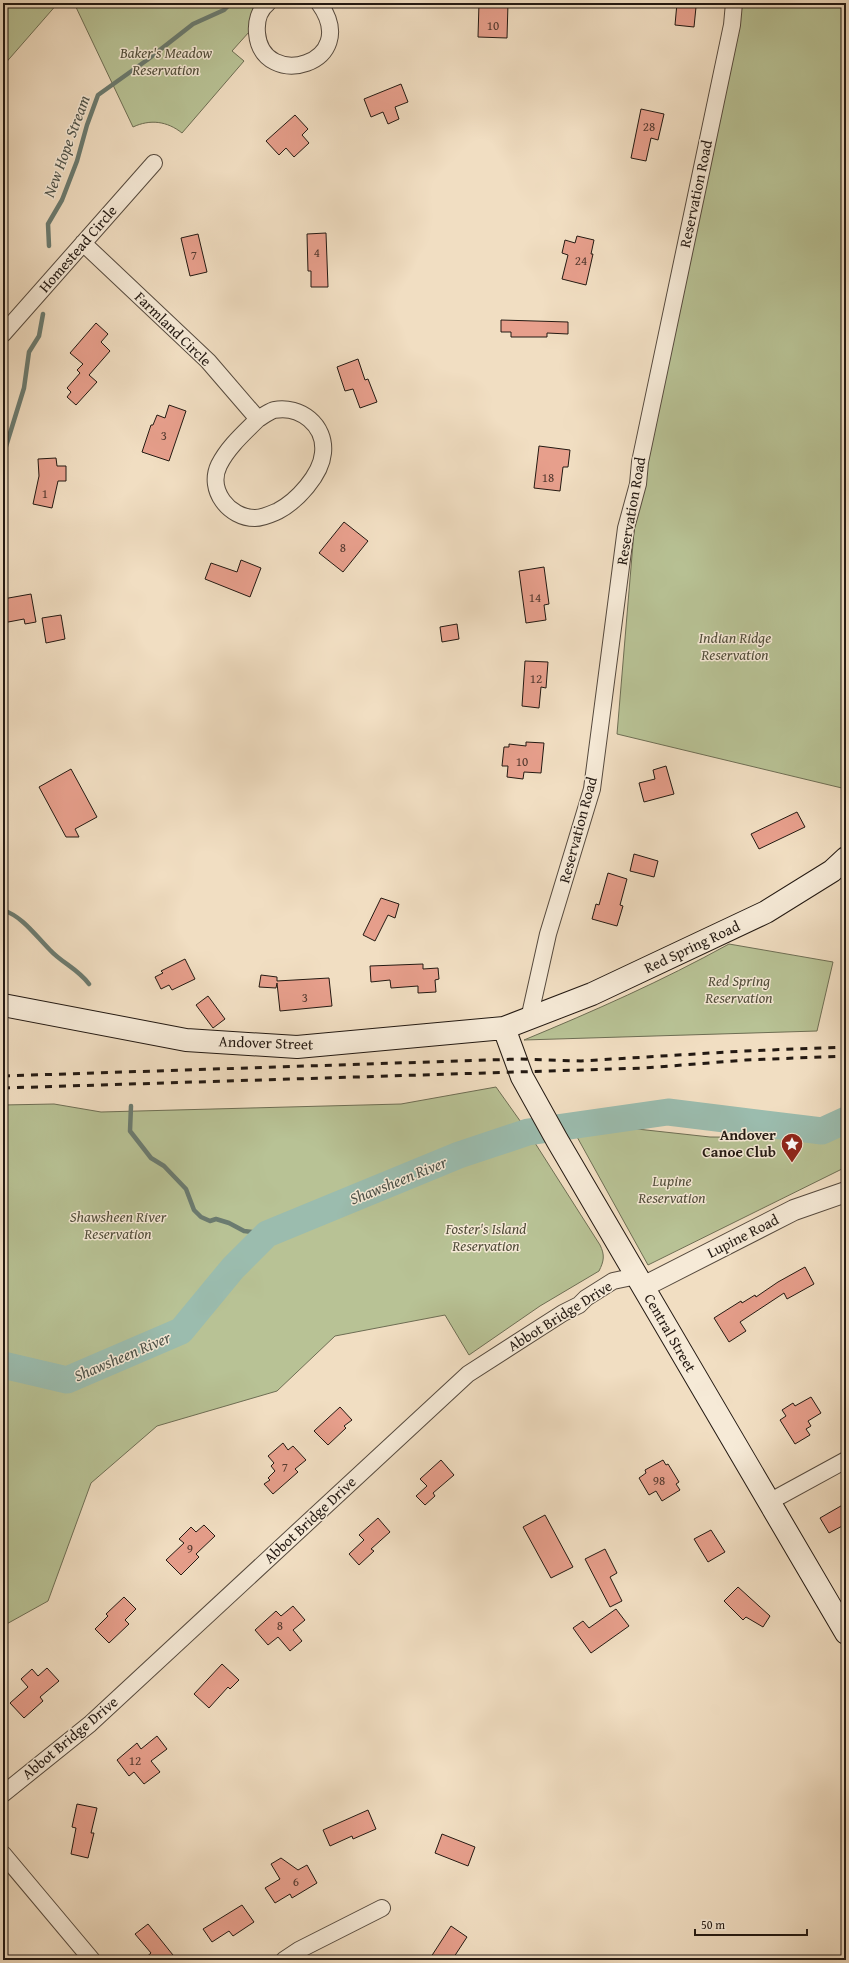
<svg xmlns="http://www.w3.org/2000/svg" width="849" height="1963" viewBox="0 0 849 1963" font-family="'Gentium Book Plus',serif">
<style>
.green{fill:#b8c295;stroke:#6e6e54}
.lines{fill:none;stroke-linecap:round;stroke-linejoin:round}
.stream{stroke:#6b7b70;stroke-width:4.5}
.river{stroke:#9bbcae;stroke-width:27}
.building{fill:#e79f8c;stroke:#231912}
.minor-casing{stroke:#564a3e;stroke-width:18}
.tertiary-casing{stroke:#564a3e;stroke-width:22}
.secondary-casing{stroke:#231912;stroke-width:24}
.minor{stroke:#f6ead7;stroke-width:16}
.tertiary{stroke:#f6ead7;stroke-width:20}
.secondary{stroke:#f6ead7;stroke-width:22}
.rail{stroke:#231912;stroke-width:3;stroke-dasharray:7 7;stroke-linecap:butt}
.labels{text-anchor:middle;stroke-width:3;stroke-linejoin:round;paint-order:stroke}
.number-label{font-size:13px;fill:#543a30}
.park-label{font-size:15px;font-style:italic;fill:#504c39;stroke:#f6ead7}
.street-label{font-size:15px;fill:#231912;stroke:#f6ead7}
.poi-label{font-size:15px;font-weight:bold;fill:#231912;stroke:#f6ead7;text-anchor:end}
.water-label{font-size:16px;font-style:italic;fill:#4d5249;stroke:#f6ead7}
</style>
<rect width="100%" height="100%" fill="#f1dec2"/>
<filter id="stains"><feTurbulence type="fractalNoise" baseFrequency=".005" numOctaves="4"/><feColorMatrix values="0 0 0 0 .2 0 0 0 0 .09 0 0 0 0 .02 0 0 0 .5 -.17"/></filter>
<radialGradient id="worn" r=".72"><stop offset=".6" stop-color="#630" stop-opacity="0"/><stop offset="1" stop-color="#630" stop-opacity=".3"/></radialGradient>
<path class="green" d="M3 3H58L3 66Z
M74 3H275L232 51 244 61 182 133C167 121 150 119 133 127Z
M738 3H846V789L617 734 638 484Z
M729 944 833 962 817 1031 524 1040C594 1011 662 981 729 944Z
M496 1087 528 1132 600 1245C605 1255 604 1261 599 1271L540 1306 469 1355 445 1315 335 1336 277 1391 157 1426 91 1483 48 1601 3 1626V1105L54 1104 101 1112 401 1104Z
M566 1117 637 1129 710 1137 828 1138 846 1129V1167L648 1265Z"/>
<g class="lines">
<path class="stream" d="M49 246 48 224 62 200 77 161 87 125 98 95 147 60 193 24 224 10 231 3
M3 456 24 388 29 352 39 336 43 314
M3 910C23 917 35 935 50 950 62 963 78 969 89 984
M131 1106 130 1131 151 1158 164 1166 186 1189 194 1210 201 1217 210 1221 216 1219 229 1223 244 1231 267 1234"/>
<path class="river" d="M3 1365 67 1380 181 1331 233 1268 267 1234 459 1155 528 1132 668 1112 822 1131 846 1120"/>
</g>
<path class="building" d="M479 3H508L507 38 478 37Z
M677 3H689V6L696 7 694 27 675 25Z
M401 84 408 102 395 107 399 119 388 124 383 112 371 117 364 99Z
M641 109 664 114 658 140 651 138 646 161 631 158Z
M295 115 308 129 302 135 309 143 294 157 286 148 279 155 266 141Z
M326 233 328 287H311V271H308L307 234Z
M198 234 207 272 190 276 181 238Z
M577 236 594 240 591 254H593L586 285 562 279 568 255 562 253 565 240 575 243Z
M501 320 568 322V334L547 333V337H511V332H501Z
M96 323 108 334 101 342 110 351 89 375 97 382 76 405 67 397 71 392 67 388 80 373 77 370 83 364 70 353Z
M358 359 365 380 368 379 377 402 360 408 353 389 345 391 337 367Z
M169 405 186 411 169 461 142 452 151 425H153L157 415 165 418Z
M539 446 570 450 568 467H563L560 491 534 488Z
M56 458 57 466H66V481H58L52 508 33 504 39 476 38 459Z
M344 522 368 541 343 572 319 553Z
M241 560 261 568 250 597 205 579 211 563 237 572Z
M544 567 549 604 544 605 546 620 526 623 519 571Z
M31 594 36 622 25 624 24 619 3 623V599Z
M61 615 65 639 46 643 42 618Z
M457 624 459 639 442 642 440 627Z
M525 661 548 662 546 688 541 687 539 708 522 706Z
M526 742 544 743 541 773 524 772 523 779 507 777 508 766H502L504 747H509V744L526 746Z
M666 766 674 794 644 802 639 783 655 779 653 770Z
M71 769 97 817 75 829 79 837H66L39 787Z
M797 812 805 827 759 849 751 834Z
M634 854 658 861 654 877 630 871Z
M608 873 627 879 620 905 623 906 617 926 592 919 596 904 599 905Z
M381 898 399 904 395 918 388 915 375 941 363 935Z
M185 959 195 979 172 990 169 985 161 989 155 977 163 973 161 971Z
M423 964V969L438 968 439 979 435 980 436 992 418 993V986L391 988 390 980 371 982 370 966Z
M261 975 277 977V981L329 978 332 1006 280 1011 277 983 276 988 259 987Z
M208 996 225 1019 213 1028 196 1005Z
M805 1267 814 1284 787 1299 784 1293 740 1322 746 1331 729 1342 714 1318 741 1301 742 1303 755 1295 756 1297 778 1282Z
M811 1397 821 1413 808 1421 811 1426 806 1429 810 1435 795 1444 780 1420 786 1416 782 1410 793 1403 795 1406Z
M340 1407 352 1420 344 1426 346 1428 328 1445 314 1431Z
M283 1443 288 1450 293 1446 306 1460 295 1469 298 1472 273 1494 264 1484 270 1480 268 1478 275 1471 271 1466 274 1463 268 1456Z
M441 1460 454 1475 433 1493 435 1496 425 1505 416 1496 427 1486 420 1479Z
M663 1460 666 1465 668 1464 679 1482 676 1484 680 1490 662 1501 656 1491 649 1495 639 1478 646 1473 645 1470Z
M846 1503V1524L829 1533 820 1518Z
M545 1515 573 1567 551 1578 523 1527Z
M378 1518 390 1532 371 1549 374 1551 359 1565 349 1554 364 1540 359 1535Z
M204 1525 215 1536 196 1554 199 1557 181 1575 166 1560 184 1543 179 1539 191 1527 196 1532Z
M711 1530 725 1552 708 1562 694 1539Z
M605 1549 617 1573 610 1577 622 1601 610 1607 585 1559Z
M738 1587 770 1616 763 1627 746 1617 743 1620 724 1601Z
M124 1597 136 1609 125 1620 129 1624 109 1643 95 1629 108 1616 106 1614Z
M293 1606 305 1620 293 1630 302 1641 290 1651 278 1637 268 1645 255 1630 276 1611 281 1616Z
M616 1609 629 1626 591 1653 573 1628 583 1621 589 1628Z
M222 1664 239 1680 230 1689 228 1687 209 1708 194 1694Z
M47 1668 59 1681 40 1697 43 1701 24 1718 10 1703 28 1687 21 1679 32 1669 38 1676Z
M157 1736 167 1749 151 1761 160 1772 144 1784 134 1772 129 1776 117 1760 137 1743 141 1749Z
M77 1804 97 1808 91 1833H94L88 1858 71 1854 76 1828 72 1827Z
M368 1810 376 1829 353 1839 352 1836 330 1846 323 1830Z
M442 1834 475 1847 468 1866 435 1853Z
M281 1858 298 1870 307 1865 317 1883 292 1898 290 1894 275 1903 265 1888 280 1879 271 1864Z
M242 1905 254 1922 233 1936 229 1931 212 1942 203 1929Z
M148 1924 177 1960H143L151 1953 135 1934Z
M451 1926 467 1937 452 1960H429Z"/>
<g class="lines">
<g class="minor-casing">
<path id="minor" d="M268 3C259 10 256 22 257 33 262 92 363 64 319 3
M83 243 208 361 258 419C263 416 268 412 274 410 300 405 326 425 323 453 321 475 297 501 278 511 271 514 263 518 255 518 229 518 207 490 219 465 228 447 244 433 258 419
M3 334 154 163
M529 1019 548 934 592 789 626 528 638 484 640 462 732 25 734 3
M769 1502 846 1460
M3 1794 90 1724 468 1374 563 1313 579 1305 586 1298 613 1281 637 1276
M3 1854 92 1960
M284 1960 299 1950 382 1908"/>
</g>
<g class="tertiary-casing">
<path id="tertiary" d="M643 1287 794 1210 846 1192"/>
</g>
<g class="secondary-casing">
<path id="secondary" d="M3 1005 186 1040 297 1047 504 1028 592 994 766 912 832 871 846 858
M504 1028 522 1077 557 1140 846 1633"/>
</g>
<use href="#minor" class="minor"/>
<use href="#tertiary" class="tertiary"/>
<use href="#secondary" class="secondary"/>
<path class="rail" d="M3 1076 519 1059 581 1061 744 1051 846 1047
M3 1088 645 1068 746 1060 846 1056"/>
</g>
<defs>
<g id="sight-pin" transform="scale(1.15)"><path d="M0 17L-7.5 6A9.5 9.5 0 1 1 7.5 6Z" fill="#8f2418" stroke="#f6ead7"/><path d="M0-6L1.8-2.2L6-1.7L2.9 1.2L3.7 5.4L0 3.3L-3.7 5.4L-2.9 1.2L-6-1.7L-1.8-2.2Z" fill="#fff"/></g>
</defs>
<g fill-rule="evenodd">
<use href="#sight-pin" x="792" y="1144"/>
</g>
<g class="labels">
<g class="number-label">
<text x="493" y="30">10</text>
<text x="649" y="131">28</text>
<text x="317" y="257">4</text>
<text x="194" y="260">7</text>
<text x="581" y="265">24</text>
<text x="164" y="440">3</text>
<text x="548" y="482">18</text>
<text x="45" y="498">1</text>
<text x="343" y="552">8</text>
<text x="535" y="602">14</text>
<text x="536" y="683">12</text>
<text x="522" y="766">10</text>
<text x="305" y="1002">3</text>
<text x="285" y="1472">7</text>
<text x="659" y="1485">98</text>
<text x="190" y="1553">9</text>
<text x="280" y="1630">8</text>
<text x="135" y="1765">12</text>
<text x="296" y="1886">6</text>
</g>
<g class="park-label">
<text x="166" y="58">Baker's Meadow<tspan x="166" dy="17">Reservation</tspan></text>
<text x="735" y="643">Indian Ridge<tspan x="735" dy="17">Reservation</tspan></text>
<text x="739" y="986">Red Spring<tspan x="739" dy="17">Reservation</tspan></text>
<text x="672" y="1186">Lupine<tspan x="672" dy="17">Reservation</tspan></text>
<text x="118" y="1222">Shawsheen River<tspan x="118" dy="17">Reservation</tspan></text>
<text x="486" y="1234">Foster's Island<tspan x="486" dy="17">Reservation</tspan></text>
</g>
<g class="street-label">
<text transform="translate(696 194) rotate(-78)" y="5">Reservation Road</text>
<text transform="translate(78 249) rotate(-49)" y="5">Homestead Circle</text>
<text transform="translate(173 329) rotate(44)" y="5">Farmland Circle</text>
<text transform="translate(631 511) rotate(-80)" y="5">Reservation Road</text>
<text transform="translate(578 830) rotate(-75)" y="5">Reservation Road</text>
<text transform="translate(692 947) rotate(-25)" y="5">Red Spring Road</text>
<text transform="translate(266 1043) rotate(2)" y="5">Andover Street</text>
<text transform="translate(743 1236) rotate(-27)" y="5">Lupine Road</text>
<text transform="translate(560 1316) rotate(-32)" y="5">Abbot Bridge Drive</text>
<text transform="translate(670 1333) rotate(60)" y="5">Central Street</text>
<text transform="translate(310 1520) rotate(-43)" y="5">Abbot Bridge Drive</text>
<text transform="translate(70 1738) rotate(-40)" y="5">Abbot Bridge Drive</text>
</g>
<g class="poi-label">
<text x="776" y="1140">Andover<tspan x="776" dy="17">Canoe Club</tspan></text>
</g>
<g class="water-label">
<text transform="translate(66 146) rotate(-70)" y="6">New Hope Stream</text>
<text transform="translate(398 1180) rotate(-22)" y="6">Shawsheen River</text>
<text transform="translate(122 1356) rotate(-23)" y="6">Shawsheen River</text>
</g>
</g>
<rect width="849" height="1963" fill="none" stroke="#f1dec2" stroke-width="16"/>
<rect x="4" y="4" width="841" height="1955" fill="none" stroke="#231912" stroke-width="2"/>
<rect x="8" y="8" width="833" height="1947" fill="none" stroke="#231912"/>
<path d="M695 1929v6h112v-6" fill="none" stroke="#231912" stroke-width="2"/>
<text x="701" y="1929" font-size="12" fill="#231912" stroke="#f6ead7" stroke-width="3" paint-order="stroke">50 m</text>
<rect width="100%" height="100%" filter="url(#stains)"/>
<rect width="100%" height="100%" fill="url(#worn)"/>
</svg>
